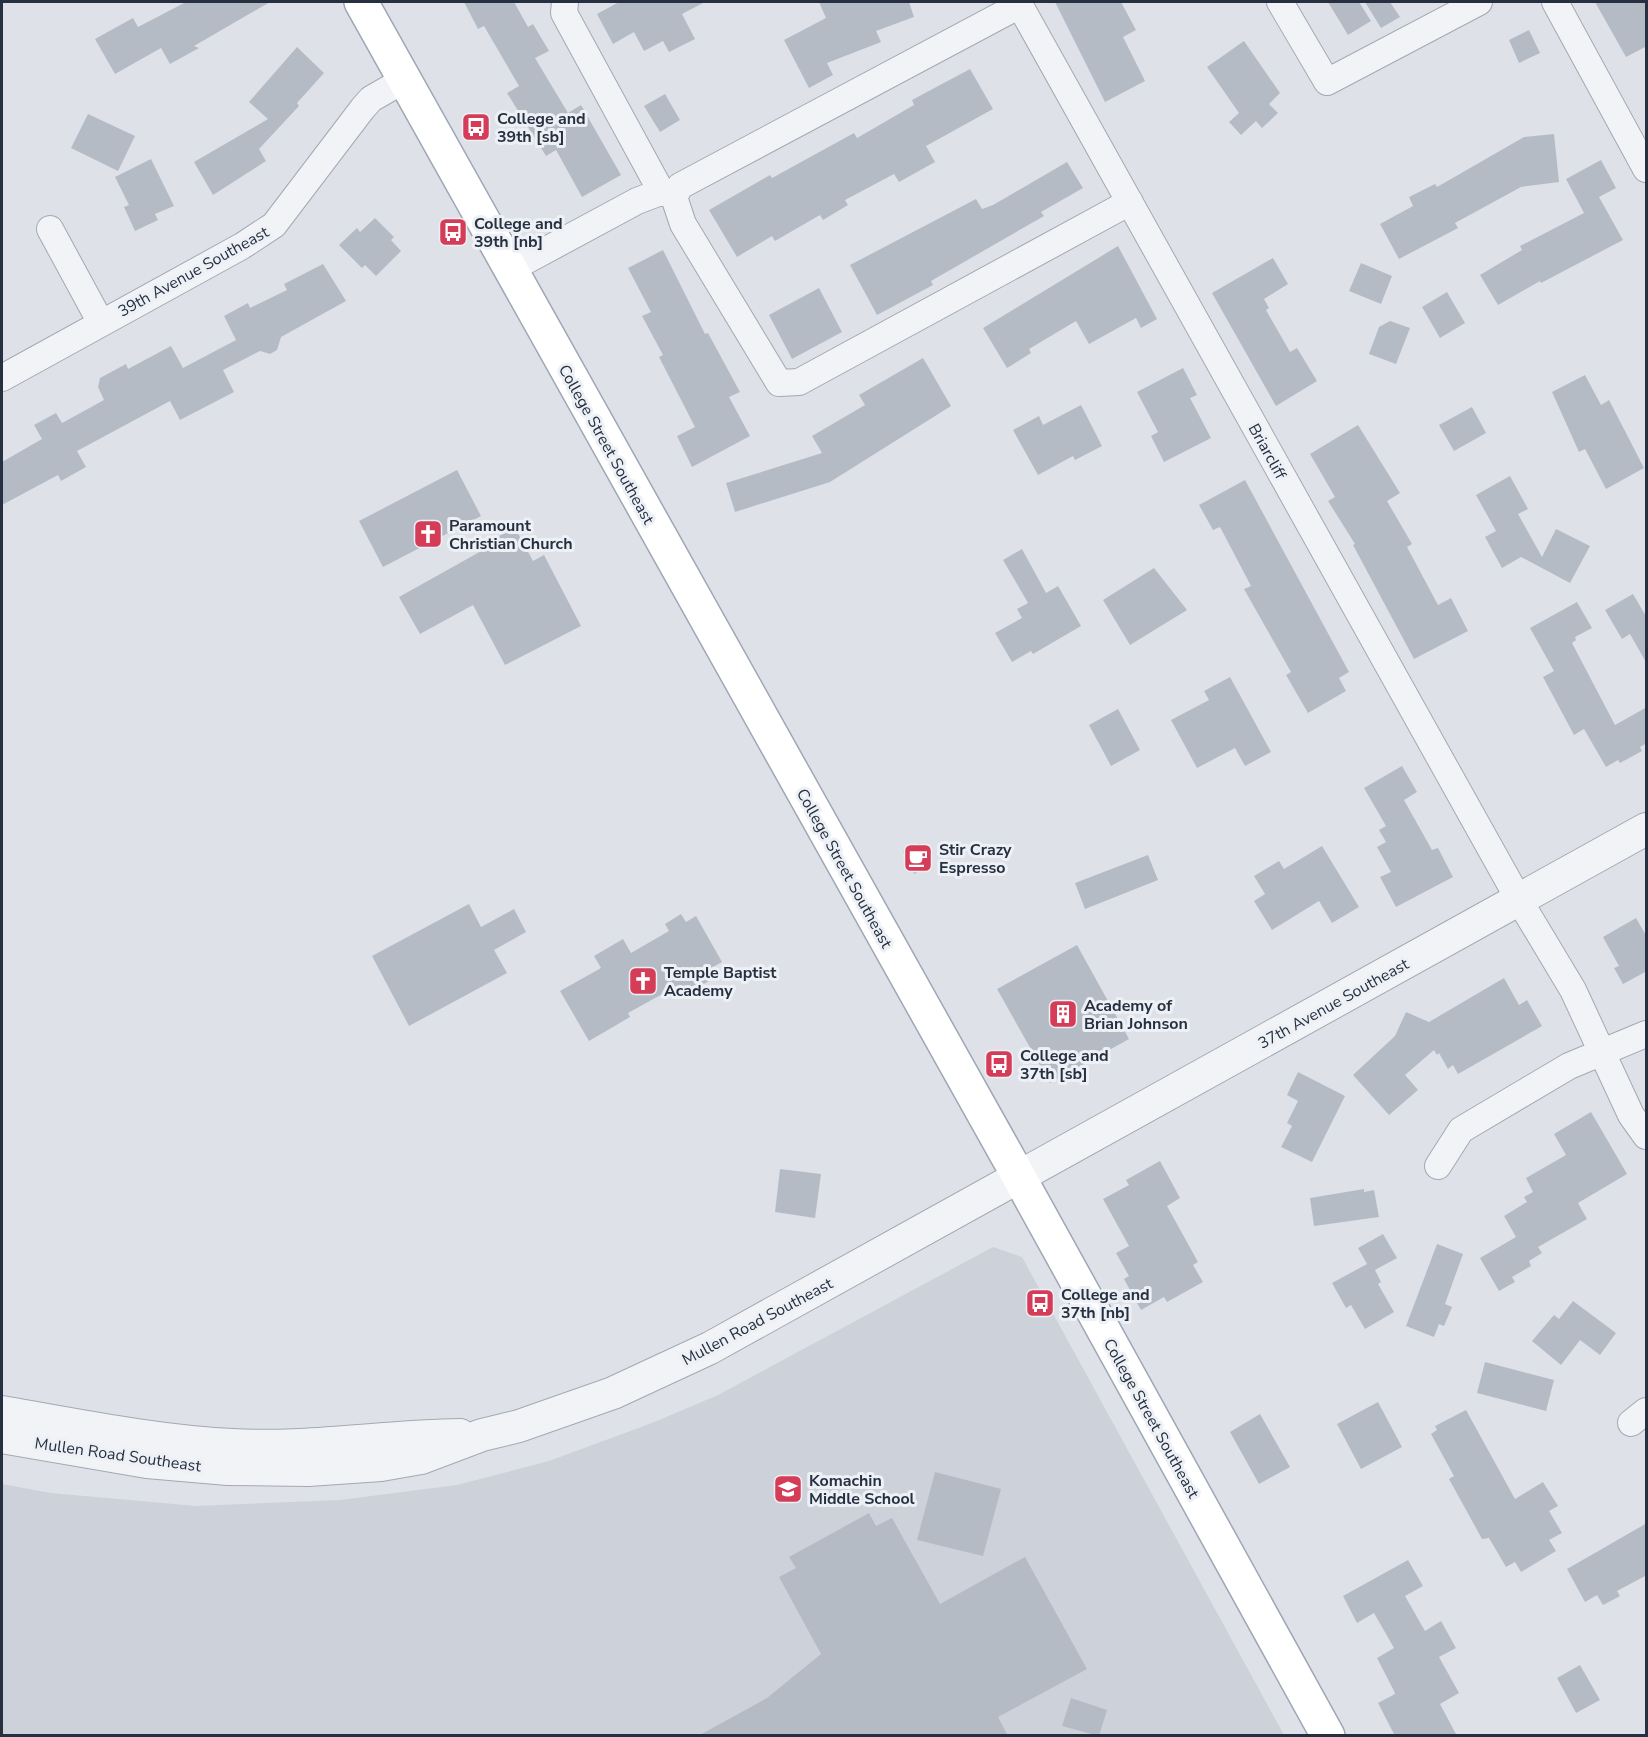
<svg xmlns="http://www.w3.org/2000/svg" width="1648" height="1737" viewBox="0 0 1648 1737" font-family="'Nunito Sans',sans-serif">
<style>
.built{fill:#ccd1da}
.building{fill:#b5bbc5}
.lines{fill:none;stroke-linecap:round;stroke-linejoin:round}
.minor-casing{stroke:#a3a9b2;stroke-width:28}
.tertiary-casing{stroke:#a3a9b2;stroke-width:34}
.primary-casing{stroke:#9da7b5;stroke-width:36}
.minor{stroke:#f1f3f6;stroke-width:26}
.tertiary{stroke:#f1f3f6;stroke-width:32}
.primary{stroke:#fff;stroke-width:33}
.labels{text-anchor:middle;stroke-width:6;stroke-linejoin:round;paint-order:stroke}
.poi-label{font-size:16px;font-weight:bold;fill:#263040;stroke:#edf1f6;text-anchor:start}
.street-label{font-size:16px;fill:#263040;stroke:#edf1f6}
</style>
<rect width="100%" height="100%" fill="#dee2e8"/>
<path class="built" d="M993 1247 1022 1257 1284 1735H2V1484L51 1493 196 1506 340 1500 457 1485 549 1461 652 1423 718 1395Z"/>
<path class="building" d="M186 2H270L194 46 199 48 170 64 161 48 115 74 95 39 133 18 138 27Z
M464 2H514L528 27 533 24 549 51 535 58 568 113 581 105 621 175 582 197 556 150 546 156 507 93 519 86 484 26 478 29Z
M619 2H705L682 14 695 39 669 52 663 41 644 51 634 32 613 44 597 14Z
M819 2H909L914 17 876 31 881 42 827 63 833 75 809 88 784 40 826 18Z
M1055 2H1121L1136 30 1123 37 1145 81 1105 102Z
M1328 2H1359L1371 21 1348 35Z
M1365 2H1390L1400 17 1381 28Z
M1595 2H1647V46L1626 57Z
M1529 30 1540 53 1519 63 1509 40Z
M1244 41 1280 93 1269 104 1278 113 1262 128 1256 121 1241 135 1229 122 1239 113 1207 67Z
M297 47 324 73 297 103 299 106 259 149 266 161 213 195 194 162 268 119 249 102Z
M970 69 993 109 926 146 935 162 899 182 894 174 845 200 848 205 823 220 820 215 775 241 772 236 737 257 709 210 770 175 772 178 854 133 857 138 914 105 912 100Z
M665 94 680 120 660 132 644 106Z
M88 114 135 136 118 171 71 148Z
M1554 134 1559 182 1521 187 1455 223 1458 228 1399 259 1380 224 1413 206 1409 197 1435 184 1437 187 1524 137Z
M151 159 174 206 155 214 158 220 135 231 124 207 129 205 115 177Z
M1601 160 1616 188 1599 197 1623 240 1541 283 1540 281 1498 305 1480 275 1522 250 1520 246 1584 213 1566 179Z
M1067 162 1083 188 1041 212 1044 216 931 281 933 285 877 315 850 265 976 199 982 209 993 205Z
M375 218 394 237 391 240 401 251 376 276 365 265 362 268 339 245 357 228 360 232Z
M1118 246 1157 319 1141 328 1136 318 1089 344 1076 321 1029 349 1031 353 1007 368 983 328Z
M663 250 705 334 708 333 740 392 729 397 750 436 692 467 677 436 695 427 659 357 663 355 642 316 651 312 628 268Z
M1273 258 1288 284 1264 299 1269 308 1266 310 1290 352 1297 348 1317 381 1276 406 1212 293Z
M1361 263 1392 276 1381 304 1349 291Z
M323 264 346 301 281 337 277 350 270 354 260 351 223 370 234 392 180 420 170 401 77 451 86 467 61 481 58 475 2 505V462L42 439 34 425 56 413 62 423 104 400 98 387 100 378 126 364 128 369 171 346 183 368 236 340 224 316 248 303 250 308 287 290 284 284Z
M819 288 842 332 792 359 769 315Z
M1447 292 1465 323 1440 338 1422 307Z
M1390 321 1410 328 1396 364 1369 354 1379 327Z
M923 358 951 406 830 482 735 512 726 483 822 453 812 436 865 405 859 395Z
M1183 368 1197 395 1190 398 1211 438 1164 462 1151 436 1158 432 1137 392Z
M1585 375 1601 405 1609 400 1644 468 1606 489 1585 449 1579 452 1552 392Z
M1081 405 1102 446 1075 460 1073 456 1038 475 1013 430 1039 416 1043 425Z
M1472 407 1486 433 1454 451 1439 425Z
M1358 425 1400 493 1387 501 1412 544 1407 547 1438 605 1451 598 1468 631 1414 659 1353 545 1355 544 1328 501 1335 497 1310 454Z
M457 470 481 516 383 567 359 521Z
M1510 476 1528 509 1518 514 1542 557 1556 529 1590 546 1570 583 1521 557 1502 568 1485 537 1496 531 1476 495Z
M1245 480 1349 672 1339 678 1346 691 1308 713 1286 675 1291 672 1244 589 1251 586 1220 527 1213 530 1199 505Z
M515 528 533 561 544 555 581 626 505 665 473 605 420 634 399 597 492 545 489 541Z
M1022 549 1046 593 1058 586 1081 626 1033 654 1031 651 1012 662 995 633 1022 618 1017 609 1028 603 1003 560Z
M1154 568 1187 610 1130 645 1103 600Z
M1633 594 1647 618V664L1630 634 1622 639 1605 610Z
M1577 602 1592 628 1575 637 1576 640 1572 643 1615 725 1647 707V743L1640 747 1642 751 1620 763 1618 760 1606 767 1584 729 1574 735 1543 677 1554 671 1530 628Z
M1230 677 1271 752 1245 766 1235 748 1197 768 1171 720 1209 700 1204 691Z
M1118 709 1140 750 1111 766 1089 725Z
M1402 766 1417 792 1404 800 1432 850 1438 848 1453 877 1396 907 1380 877 1391 872 1377 847 1386 842 1379 830 1386 826 1364 788Z
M920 843 931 866 914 874 903 851Z
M1322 846 1359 907 1332 923 1319 901 1272 930 1254 901 1265 894 1254 876 1279 861 1284 869Z
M1148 855 1158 880 1085 909 1075 883Z
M469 904 481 927 514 909 526 932 494 950 507 973 409 1026 372 956Z
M681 914 686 922 696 916 722 962 711 968 716 977 683 996 677 986 628 1013 630 1017 589 1041 560 991 601 968 594 956 623 939 631 953 669 931 665 924Z
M1636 918 1647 937V971L1623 984 1614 968 1619 966 1603 937Z
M1077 945 1129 1039 1050 1083 997 989Z
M1504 978 1519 1005 1527 1000 1542 1026 1458 1074 1453 1065 1448 1069 1439 1053 1437 1055 1434 1050 1405 1075 1418 1090 1389 1115 1353 1075 1395 1036 1406 1012 1429 1022Z
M1298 1072 1345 1096 1312 1162 1281 1147 1292 1126 1287 1123 1298 1101 1287 1095Z
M1591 1112 1627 1174 1578 1203 1587 1219 1538 1247 1542 1253 1529 1261 1531 1266 1512 1277 1515 1282 1499 1291 1480 1258 1516 1237 1504 1216 1527 1202 1524 1197 1533 1192 1526 1178 1566 1155 1554 1134Z
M1160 1161 1180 1198 1167 1206 1198 1262 1193 1265 1203 1282 1167 1302 1164 1297 1141 1310 1124 1279 1129 1276 1116 1253 1129 1246 1103 1199 1129 1185 1126 1180Z
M780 1169 821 1174 815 1218 775 1212Z
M1364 1189V1192L1374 1190 1379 1217 1314 1226 1310 1198Z
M1383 1234 1397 1258 1375 1270 1381 1282 1378 1284 1394 1312 1365 1329 1351 1305 1346 1308 1332 1283 1367 1264 1358 1248Z
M1437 1244 1463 1254 1445 1304 1452 1307 1444 1326 1439 1324 1434 1337 1406 1326Z
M1573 1301 1616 1333 1600 1355 1580 1340 1561 1365 1532 1341 1554 1315 1559 1319Z
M1485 1362 1554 1380 1546 1411 1477 1393Z
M1378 1402 1402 1447 1361 1469 1337 1424Z
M1466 1410 1515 1499 1543 1482 1558 1506 1549 1511 1562 1533 1549 1540 1556 1551 1521 1572 1515 1562 1506 1567 1489 1538 1482 1539 1449 1479 1454 1476 1431 1434 1437 1430 1435 1426Z
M1260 1414 1290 1467 1259 1484 1230 1432Z
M935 1472 1001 1489 983 1556 917 1540Z
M869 1513 876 1526 892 1518 940 1604 1025 1557 1087 1669 998 1717 1008 1736H698L767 1698 821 1654 779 1577 796 1568 789 1557Z
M1647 1523V1575L1617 1591 1620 1596 1603 1605 1597 1595 1585 1602 1567 1569Z
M1408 1560 1423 1586 1405 1596 1425 1631 1441 1621 1456 1648 1439 1657 1459 1693 1440 1704 1457 1736H1395L1378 1703 1395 1694 1394 1691 1377 1658 1394 1648 1374 1613 1357 1623 1343 1596Z
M1580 1665 1600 1700 1576 1713 1557 1678Z
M1071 1698 1107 1710 1099 1736 1062 1726Z"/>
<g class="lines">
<g class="minor-casing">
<path id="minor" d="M565 2 564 13 662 193
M1018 2 1519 900 1573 990 1631 1115 1646 1136
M1280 2 1327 82 1479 2
M1555 2 1646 169
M1020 5 680 186 674 197 683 224 779 383 799 382 1130 202
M50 229 101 323
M509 270 637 201 658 193 677 192
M2 378 242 246 274 225 363 108 371 99 404 80
M1438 1166 1461 1130 1569 1066 1646 1034
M1631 1423 1646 1411"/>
</g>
<g class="tertiary-casing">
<path id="tertiary" d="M2 1412C78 1425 155 1441 232 1445 309 1449 384 1436 460 1435
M2 1437 147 1462 228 1469 308 1470 381 1465 421 1458 482 1435 519 1426 613 1393 710 1348 1646 829"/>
</g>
<g class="primary-casing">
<path id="primary" d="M361 2 1019 1177 1328 1736"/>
</g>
<use href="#minor" class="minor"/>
<use href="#tertiary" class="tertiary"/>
<use href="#primary" class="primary"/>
</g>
<defs>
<g id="bus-square" transform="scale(1.5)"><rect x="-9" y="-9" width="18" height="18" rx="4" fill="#d43c58" stroke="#edf1f6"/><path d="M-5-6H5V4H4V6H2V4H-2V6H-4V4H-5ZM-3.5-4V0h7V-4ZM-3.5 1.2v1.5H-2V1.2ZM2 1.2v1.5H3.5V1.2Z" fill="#fff"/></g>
<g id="church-square" transform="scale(1.5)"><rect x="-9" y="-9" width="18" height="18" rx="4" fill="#d43c58" stroke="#edf1f6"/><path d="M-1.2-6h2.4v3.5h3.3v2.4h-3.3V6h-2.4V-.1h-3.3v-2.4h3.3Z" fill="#fff"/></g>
<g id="cafe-square" transform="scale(1.5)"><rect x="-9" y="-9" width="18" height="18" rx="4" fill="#d43c58" stroke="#edf1f6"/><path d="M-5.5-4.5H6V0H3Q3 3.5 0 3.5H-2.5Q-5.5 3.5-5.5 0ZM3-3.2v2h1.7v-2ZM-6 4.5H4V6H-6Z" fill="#fff"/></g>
<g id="building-square" transform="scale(1.5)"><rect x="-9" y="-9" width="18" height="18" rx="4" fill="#d43c58" stroke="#edf1f6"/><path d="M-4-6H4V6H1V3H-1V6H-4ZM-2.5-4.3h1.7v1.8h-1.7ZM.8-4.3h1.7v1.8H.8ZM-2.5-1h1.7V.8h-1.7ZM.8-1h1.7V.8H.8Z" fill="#fff"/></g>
<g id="school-square" transform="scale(1.5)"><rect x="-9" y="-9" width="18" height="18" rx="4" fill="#d43c58" stroke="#edf1f6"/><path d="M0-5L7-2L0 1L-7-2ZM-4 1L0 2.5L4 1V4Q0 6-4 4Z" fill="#fff"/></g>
</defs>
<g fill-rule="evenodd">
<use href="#bus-square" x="476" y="127"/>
<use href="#bus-square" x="453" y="232"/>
<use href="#church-square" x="428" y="534"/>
<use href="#cafe-square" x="918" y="858"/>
<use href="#church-square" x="643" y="981"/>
<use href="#building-square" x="1063" y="1014"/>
<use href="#bus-square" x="999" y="1064"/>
<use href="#bus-square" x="1040" y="1303"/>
<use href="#school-square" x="788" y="1489"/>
</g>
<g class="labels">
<g class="poi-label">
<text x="497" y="124">College and<tspan x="497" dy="18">39th [sb]</tspan></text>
<text x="474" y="229">College and<tspan x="474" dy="18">39th [nb]</tspan></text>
<text x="449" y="531">Paramount<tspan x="449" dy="18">Christian Church</tspan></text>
<text x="939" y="855">Stir Crazy<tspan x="939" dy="18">Espresso</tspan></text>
<text x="664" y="978">Temple Baptist<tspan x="664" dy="18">Academy</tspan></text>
<text x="1084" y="1011">Academy of<tspan x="1084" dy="18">Brian Johnson</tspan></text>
<text x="1020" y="1061">College and<tspan x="1020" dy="18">37th [sb]</tspan></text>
<text x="1061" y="1300">College and<tspan x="1061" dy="18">37th [nb]</tspan></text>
<text x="809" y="1486">Komachin<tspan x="809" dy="18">Middle School</tspan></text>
</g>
<g class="street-label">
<text transform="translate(193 271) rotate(-29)" y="6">39th Avenue Southeast</text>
<text transform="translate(607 444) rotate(61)" y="6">College Street Southeast</text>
<text transform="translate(1268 451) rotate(61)" y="6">Briarcliff</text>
<text transform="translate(845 868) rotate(61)" y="6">College Street Southeast</text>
<text transform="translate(1333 1003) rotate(-29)" y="6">37th Avenue Southeast</text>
<text transform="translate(757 1321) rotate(-28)" y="6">Mullen Road Southeast</text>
<text transform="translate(1152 1418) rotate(61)" y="6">College Street Southeast</text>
<text transform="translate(118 1454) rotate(8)" y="6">Mullen Road Southeast</text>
</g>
</g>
<rect width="1648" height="1737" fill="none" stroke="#263040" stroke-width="6"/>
</svg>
